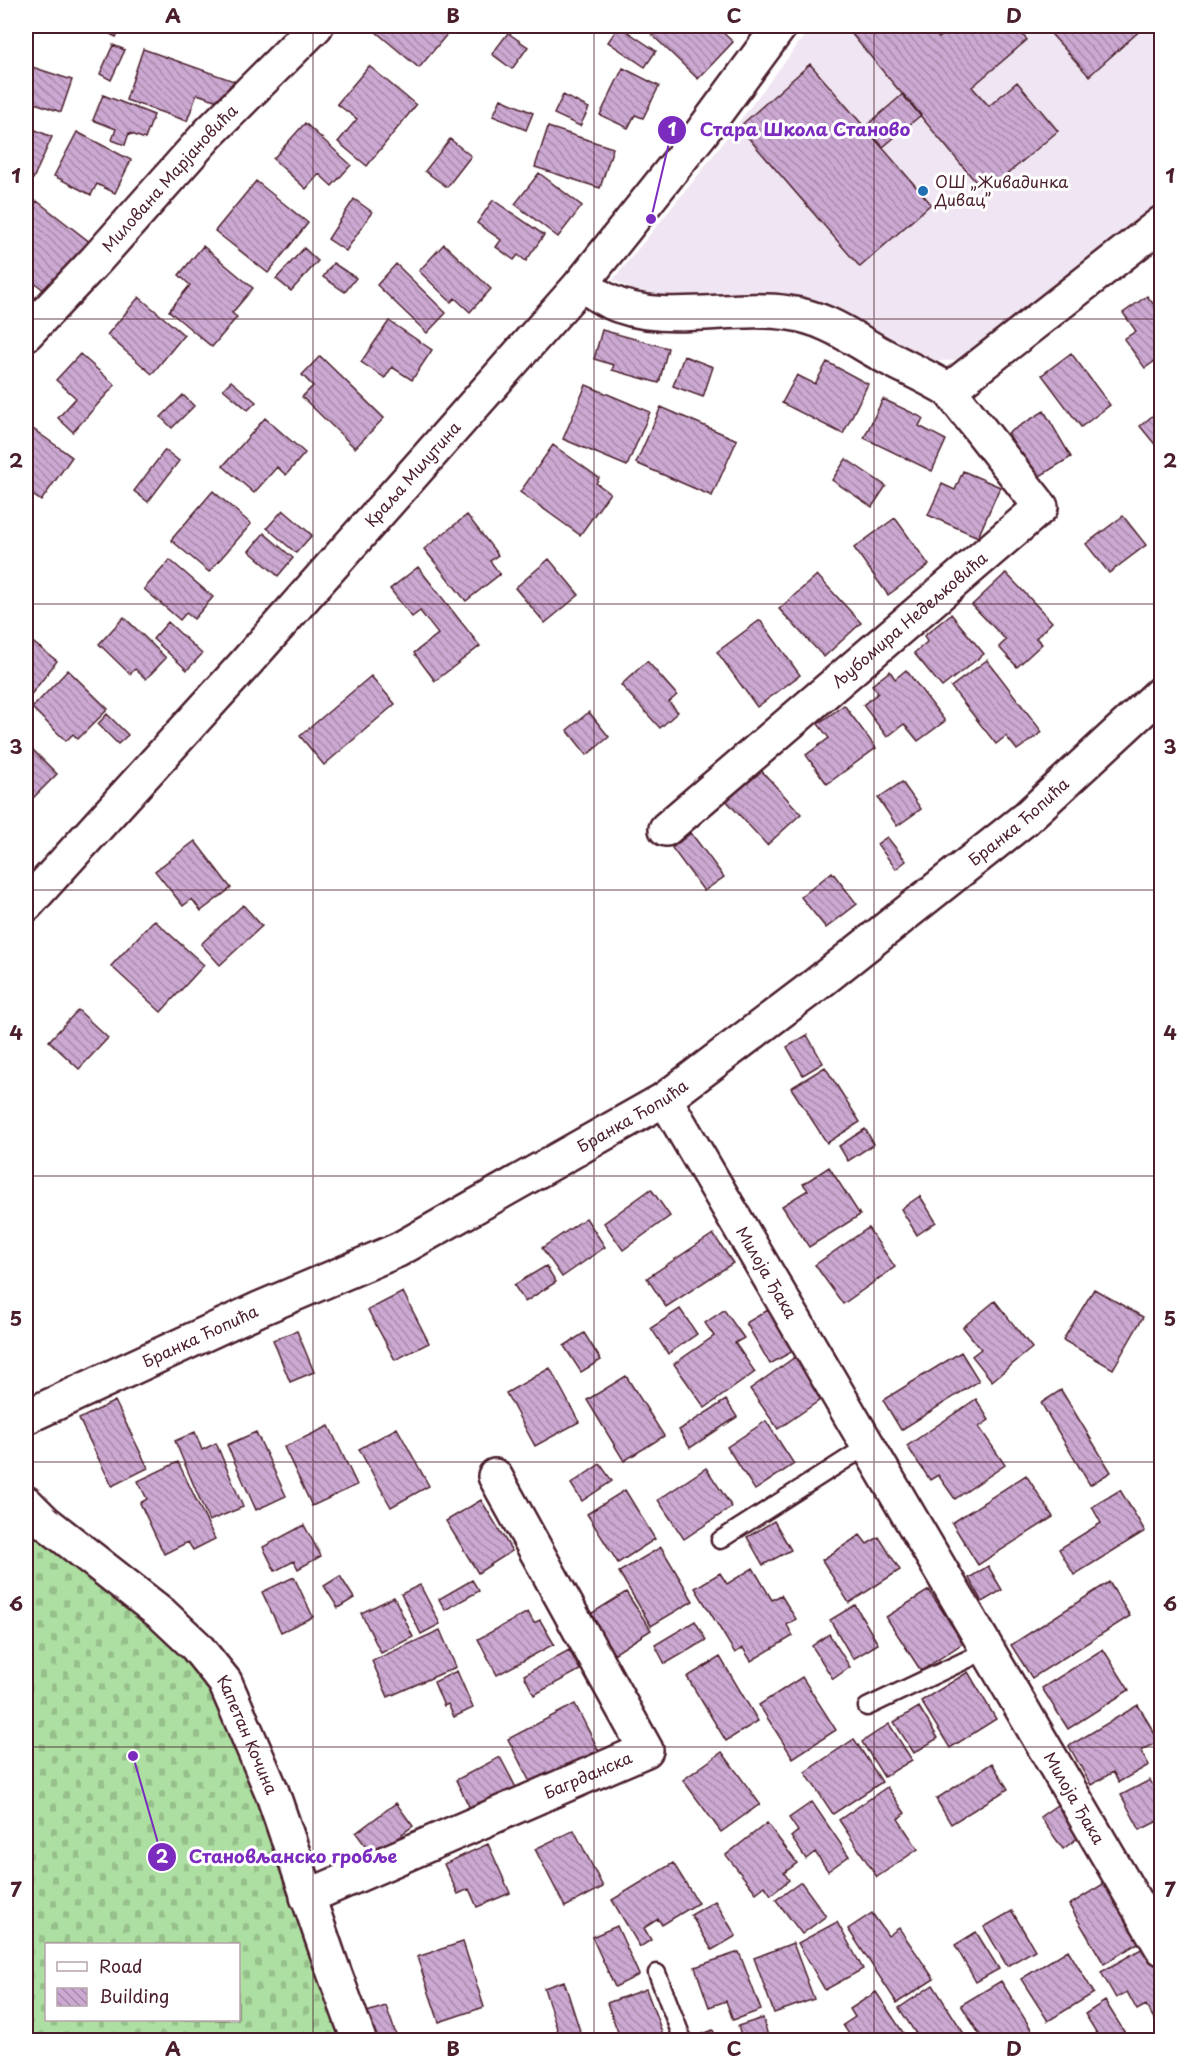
<svg xmlns="http://www.w3.org/2000/svg" width="1187" height="2066" viewBox="0 0 1187 2066" font-family="'Playpen Sans',sans-serif">
<style>
.built{fill:#f0e5f2}
.cemetery{fill:url(#cemetery-stones);stroke:#7b7f66;stroke-width:1.5;fill-rule:evenodd}
.building{fill:url(#building-back-hatch);stroke:#4a1f2b;stroke-width:1.5}
.lines{fill:none;stroke-linecap:round;stroke-linejoin:round}
.lane-casing{stroke:#4a1f2b;stroke-width:21}
.street-casing{stroke:#4a1f2b;stroke-width:38}
.secondary-casing{stroke:#4a1f2b;stroke-width:38}
.lane{stroke:#fff;stroke-width:16}
.street{stroke:#fff;stroke-width:33}
.secondary{stroke:#fff;stroke-width:33}
.grid{fill:none;stroke:#4a1f2b;stroke-width:1.5;stroke-opacity:0.55}
.poi-dot{fill:#1f6fb2;stroke:#fff;stroke-width:2}
.labels{text-anchor:middle;stroke-width:6;stroke-linejoin:round;paint-order:stroke}
.street-label{font-size:16px;fill:#4a1f2b;stroke:#fff}
.poi-label{font-size:16px;fill:#4a1f2b;stroke:#fff;text-anchor:start}
.leader{fill:none;stroke:#7b2cbf;stroke-width:2}
.callout-dot{fill:#7b2cbf;stroke:#fff;stroke-width:2}
.mark-label{font-size:18px;text-anchor:middle;font-weight:bold;fill:#fff}
.callout-label{font-size:18px;text-anchor:middle;font-weight:bold;fill:#7b2cbf;stroke:#fff;stroke-width:6;stroke-linejoin:round;paint-order:stroke}
.neatline{fill:none;stroke:#4a1f2b;stroke-width:2}
.grid-label{font-size:20px;text-anchor:middle;font-weight:bold;fill:#4a1f2b}
</style>
<defs>
<pattern id="cemetery-stones" width="16" height="16" patternUnits="userSpaceOnUse" patternTransform="scale(1.5)"><rect width="16" height="16" fill="#acdfa1"/><path d="M2 7V4a2 2 0 0 1 4 0v3zM10 15v-3a2 2 0 0 1 4 0v3z" fill="#96bf8b"/></pattern>
<pattern id="building-back-hatch" width="6" height="6" patternUnits="userSpaceOnUse" patternTransform="scale(1.5)"><rect width="6" height="6" fill="#cca9d2"/><path d="M-1 5l2 2M0 0l6 6M5-1l2 2" fill="none" stroke="#a889ab"/></pattern>
</defs>
<rect width="100%" height="100%" fill="#fff"/>
<filter id="ink" filterUnits="userSpaceOnUse"><feTurbulence type="fractalNoise" baseFrequency=".0167" numOctaves="2"/><feDisplacementMap in="SourceGraphic" scale="12" xChannelSelector="R" yChannelSelector="G"/><feConvolveMatrix kernelMatrix="1 2 1 2 8 2 1 2 1" color-interpolation-filters="sRGB"/></filter>
<g filter="url(#ink)">
<path class="built" d="M812 26H1161V208L962 360 939 361 902 348 681 297 643 295 613 280 699 174Z"/>
<path class="cemetery" d="M26 1530 166 1633 211 1688 270 1825 351 2040H26ZM46 1944H238V2020H46Z"/>
<path class="building" d="M94 26H122L116 37Z
M369 26H452L453 27 419 68Z
M619 26 656 51 645 67 608 42Z
M643 26H716L733 42 698 79Z
M845 26H928L939 38 954 26H1015L1027 40 972 87 989 106 1017 82 1058 131 985 193Z
M1044 26H1145L1089 76Z
M508 33 528 47 512 69 492 54Z
M113 45 125 50 111 80 100 74Z
M143 49 234 81 218 101 197 94 187 121 126 100Z
M810 64 931 204 860 267 739 127Z
M26 65 72 80 61 112 26 100Z
M369 66 416 105 367 166 338 142 357 119 337 104Z
M623 68 659 86 643 118 635 115 628 128 600 115Z
M903 94 921 115 883 147 865 127Z
M103 95 154 115 145 139 129 133 125 145 112 140 116 129 93 120Z
M563 95 589 108 580 126 554 114Z
M501 99 533 113 526 130 493 116Z
M305 123 351 165 332 186 319 174 306 189 273 159Z
M26 126 52 137 33 179 26 176Z
M548 127 613 148 600 188 535 167Z
M77 132 131 160 115 193 97 184 91 195 54 176Z
M450 139 471 156 447 187 425 171Z
M539 173 582 206 558 237 515 204Z
M256 181 308 223 268 273 215 231Z
M354 199 372 212 346 251 328 239Z
M493 200 544 235 526 261 518 255 514 260 496 247 501 240 477 223Z
M37 201 91 243 50 295 26 276V215Z
M444 244 491 289 470 312 455 298 451 302 419 271Z
M203 246 253 288 232 313 237 317 212 347 169 311 190 285 179 275Z
M304 248 318 261 291 291 276 279Z
M333 263 356 278 345 292 323 277Z
M396 264 446 313 427 333 377 285Z
M1147 296 1162 315V356L1145 368 1124 339 1136 331 1123 313Z
M139 297 184 335 152 374 107 335Z
M389 321 432 350 412 380 392 367 385 378 361 362Z
M602 330 668 348 659 383 612 370 614 365 594 359Z
M1071 353 1110 405 1081 427 1042 375Z
M80 354 115 385 73 432 58 418 76 398 56 380Z
M320 356 384 418 355 448 302 397 313 386 302 375Z
M684 356 713 367 703 397 673 386Z
M827 362 868 384 843 434 782 403 797 375 815 384Z
M231 381 256 402 248 410 223 389Z
M586 385 650 412 627 466 563 439Z
M183 395 194 406 172 428 161 417Z
M883 399 923 418 919 426 946 440 932 471 864 438Z
M661 407 737 440 712 496 636 463Z
M1162 408V453L1140 426Z
M1044 411 1071 457 1035 479 1008 433Z
M265 418 305 453 286 475 277 467 254 493 223 466Z
M26 424 72 457 41 501 26 490Z
M553 445 599 478 596 483 610 493 580 535 520 492Z
M165 450 179 461 148 502 134 491Z
M846 459 886 486 872 507 832 480Z
M963 471 1000 487 978 537 928 515 942 484 955 490Z
M213 491 251 524 209 572 171 540Z
M283 510 312 535 296 553 267 528Z
M467 515 498 555 490 561 500 574 466 601 424 549Z
M1123 516 1146 545 1109 573 1086 544Z
M895 518 929 565 888 595 854 548Z
M264 533 293 558 278 576 249 551Z
M549 559 579 595 545 623 515 588Z
M170 560 213 597 194 619 186 613 180 620 144 589Z
M418 567 480 646 435 681 414 653 438 634 420 611 412 617 390 589Z
M1006 573 1052 622 1036 638 1042 644 1017 667 999 647 1006 640 972 605Z
M817 575 861 623 824 657 779 609Z
M951 614 984 654 942 687 914 653 927 642 924 636Z
M124 617 166 658 146 679 135 669 130 674 99 644Z
M760 620 800 675 757 707 717 652Z
M168 622 202 654 187 670 153 639Z
M26 637 57 661 26 701Z
M987 660 1042 732 1017 750 1006 736 996 744 951 687Z
M647 661 677 695 669 702 678 712 660 728 621 685Z
M68 670 108 709 78 739 73 734 66 741 32 708Z
M906 670 945 721 918 741 904 724 887 737 863 705 878 693 872 685 890 671 895 679Z
M371 676 395 704 324 765 300 736Z
M844 705 876 748 827 784 806 755 829 738 818 724Z
M589 712 609 737 587 755 567 730Z
M107 714 128 735 118 744 98 724Z
M26 743 57 774 27 804 26 802Z
M757 766 801 814 767 845 723 797Z
M902 782 921 809 897 826 878 798Z
M691 833 724 877 704 891 672 848Z
M887 837 906 861 896 869 877 844Z
M195 841 231 888 201 911 192 899 183 906 155 871Z
M832 872 857 904 826 928 801 897Z
M243 905 262 926 220 965 201 944Z
M154 920 204 965 161 1012 111 966Z
M78 1010 108 1038 79 1069 49 1041Z
M807 1035 823 1063 803 1075 787 1047Z
M825 1067 860 1122 827 1143 791 1088Z
M865 1129 874 1144 848 1161 839 1146Z
M829 1167 860 1215 809 1247 782 1206 808 1190 803 1184Z
M651 1189 670 1216 623 1250 604 1223Z
M920 1196 936 1222 917 1235 901 1209Z
M586 1218 605 1247 562 1277 542 1248Z
M868 1228 895 1267 843 1304 815 1265Z
M713 1234 733 1263 666 1307 647 1278Z
M546 1266 556 1282 525 1302 514 1285Z
M1094 1289 1143 1317 1113 1369 1063 1340Z
M403 1292 429 1343 395 1360 368 1310Z
M995 1301 1032 1348 992 1381 972 1356 981 1349 963 1327Z
M680 1309 697 1334 668 1354 651 1328Z
M724 1310 744 1338 735 1343 755 1372 705 1408 674 1364 714 1336 705 1323Z
M768 1310 793 1351 770 1364 746 1323Z
M297 1331 314 1372 290 1382 273 1340Z
M584 1333 601 1360 581 1372 564 1346Z
M961 1352 979 1381 901 1430 883 1400Z
M795 1357 823 1398 778 1429 750 1389Z
M550 1368 579 1422 535 1446 506 1393Z
M626 1376 664 1436 624 1461 587 1400Z
M1061 1390 1111 1472 1090 1485 1041 1403Z
M976 1399 989 1420 979 1427 1005 1465 955 1499 938 1475 930 1480 907 1446Z
M726 1400 737 1417 690 1448 679 1430Z
M115 1401 148 1468 112 1486 79 1419Z
M766 1421 794 1464 755 1490 727 1447Z
M329 1426 357 1485 312 1506 284 1447Z
M397 1428 429 1486 391 1507 359 1449Z
M195 1432 202 1450 216 1443 243 1507 209 1521 175 1441Z
M256 1432 286 1496 256 1510 227 1445Z
M178 1462 215 1539 193 1550 188 1542 164 1554 140 1503 147 1499 138 1481Z
M600 1464 612 1481 582 1501 571 1484Z
M706 1468 732 1507 684 1539 658 1500Z
M1026 1475 1053 1517 978 1565 952 1523Z
M625 1490 655 1539 618 1563 587 1514Z
M1120 1490 1145 1531 1074 1575 1059 1549 1101 1523 1092 1507Z
M481 1500 512 1551 478 1573 446 1521Z
M774 1521 791 1550 763 1565 747 1537Z
M304 1525 321 1556 298 1569 294 1561 275 1571 263 1547Z
M860 1535 867 1544 879 1537 900 1570 849 1603 822 1560Z
M661 1547 693 1601 651 1626 619 1572Z
M988 1566 1002 1590 982 1602 969 1578Z
M753 1568 772 1600 781 1595 796 1619 787 1625 793 1636 751 1661 743 1648 735 1653 695 1588 720 1573 727 1584Z
M340 1576 354 1598 338 1608 324 1586Z
M294 1577 313 1617 281 1632 262 1592Z
M472 1580 479 1591 445 1610 439 1599Z
M1109 1582 1130 1616 1032 1678 1011 1645Z
M420 1585 440 1624 421 1634 401 1594Z
M929 1590 963 1643 921 1671 886 1617Z
M626 1592 651 1630 614 1654 589 1615Z
M394 1597 413 1637 381 1653 361 1613Z
M855 1605 878 1644 853 1659 830 1620Z
M528 1612 534 1623 540 1620 554 1644 497 1675 478 1639Z
M695 1621 706 1640 665 1664 655 1645Z
M440 1630 456 1667 388 1697 372 1661Z
M829 1634 850 1667 833 1679 812 1646Z
M1103 1649 1129 1690 1068 1729 1042 1688Z
M569 1650 580 1670 534 1695 524 1675Z
M720 1657 758 1721 726 1741 687 1677Z
M457 1671 473 1708 454 1717 448 1704 444 1706 434 1682Z
M968 1672 996 1719 950 1748 921 1701Z
M802 1677 836 1730 793 1758 759 1705Z
M575 1704 602 1757 535 1792 508 1739Z
M1138 1705 1159 1741 1141 1751 1149 1765 1119 1782 1113 1772 1091 1785 1069 1746Z
M919 1707 938 1738 914 1753 894 1722Z
M889 1724 912 1760 884 1777 862 1742Z
M854 1739 882 1782 833 1814 805 1772Z
M722 1752 760 1804 721 1832 683 1780Z
M500 1757 521 1797 472 1812 456 1780Z
M992 1763 1008 1789 951 1824 936 1799Z
M1150 1780 1162 1802V1819L1140 1830 1121 1795Z
M887 1787 905 1813 898 1819 918 1849 877 1877 839 1820Z
M812 1802 849 1856 828 1871 815 1852 806 1859 791 1837 798 1831 789 1818Z
M396 1803 413 1826 402 1834 405 1839 373 1856 356 1833Z
M1057 1805 1079 1837 1063 1849 1040 1817Z
M767 1823 797 1863 784 1873 789 1880 771 1895 765 1886 756 1893 726 1855Z
M574 1830 603 1887 565 1907 535 1849Z
M488 1844 510 1893 477 1907 469 1889 458 1894 444 1864Z
M673 1863 698 1903 662 1925 658 1919 644 1928 651 1940 640 1947 612 1900Z
M1108 1881 1143 1940 1104 1964 1069 1905Z
M801 1882 826 1916 802 1934 776 1900Z
M715 1901 736 1936 712 1950 691 1915Z
M1012 1911 1035 1950 1007 1966 984 1927Z
M872 1913 888 1936 899 1928 934 1979 897 2003 848 1929Z
M837 1922 863 1969 825 1990 798 1943Z
M617 1926 639 1975 615 1987 592 1937Z
M976 1932 999 1969 976 1982 955 1945Z
M463 1942 484 2007 439 2022 417 1957Z
M793 1943 814 1999 774 2013 754 1958Z
M1150 1944 1162 1963V2032L1146 2005 1137 2010 1127 1992 1116 1998 1101 1972Z
M1068 1950 1094 1993 1048 2021 1021 1979Z
M739 1952 761 2010 733 2020 726 2001 709 2007 695 1967Z
M564 1981 580 2031 560 2038 544 1988Z
M1001 1981 1038 2040H983L961 2005Z
M933 1985 968 2040H920L899 2008Z
M646 1989 665 2040H621L607 2003Z
M876 1992 908 2040H853L843 2025 855 2017 850 2009Z
M1105 2001 1125 2033 1114 2040H1101L1085 2014Z
M386 2006 398 2040H377L367 2012Z
M763 2018 769 2040H739L742 2039 738 2026Z
M713 2030 717 2040H696L695 2037Z"/>
<g class="lines">
<g class="lane-casing">
<path id="lane" d="M720 1540 867 1446
M867 1707 987 1650
M657 1973 683 2040"/>
</g>
<g class="street-casing">
<g id="street">
<path d="M581 284C589 289 598 296 608 301 662 327 732 304 789 313 831 319 853 340 888 358 909 369 929 378 949 390L1162 223"/>
<path id="s1" d="M26 334 96 260 208 134 316 26"/>
<path id="s2" d="M666 829 1041 507 949 390"/>
<path id="s3" d="M665 1099 1162 1948"/>
<path id="s4" d="M26 1417 259 1309 398 1250 665 1099 817 984 1025 819 1162 692"/>
<path id="s5" d="M26 1503 45 1522 162 1614 196 1646 225 1682 272 1792 331 1964 359 2040"/>
<path id="s6" d="M307 1897 646 1750 495 1476"/>
</g>
</g>
<g class="secondary-casing">
<g id="secondary">
<path id="s7" d="M26 905 244 665 581 284 702 132 780 26"/>
</g>
</g>
<use href="#lane" class="lane"/>
<use href="#street" class="street"/>
<use href="#secondary" class="secondary"/>
</g>
</g>
<path class="grid" d="M313 26V2040M594 26V2040M874 26V2040M26 319H1162M26 604H1162M26 890H1162M26 1176H1162M26 1462H1162M26 1747H1162"/>
<circle class="poi-dot" cx="923" cy="191" r="6"/>
<g class="labels">
<g class="street-label">
<text dy="6" stroke="none"><textPath href="#s1" startOffset="212">Милована Марјановића</textPath></text>
<text dy="6" stroke="none"><textPath href="#s7" startOffset="579">Краља Милутина</textPath></text>
<text dy="6" stroke="none"><textPath href="#s2" startOffset="321">Љубомира Недељковића</textPath></text>
<text dy="6" stroke="none"><textPath href="#s4" startOffset="1164">Бранка Ћопића</textPath></text>
<text dy="6" stroke="none"><textPath href="#s4" startOffset="678">Бранка Ћопића</textPath></text>
<text dy="6" stroke="none"><textPath href="#s3" startOffset="201">Милоја Ђака</textPath></text>
<text dy="6" stroke="none"><textPath href="#s4" startOffset="192">Бранка Ћопића</textPath></text>
<text dy="6" stroke="none"><textPath href="#s5" startOffset="326">Капетан Кочина</textPath></text>
<text dy="6" stroke="none"><textPath href="#s6" startOffset="306">Багрданска</textPath></text>
<text dy="6" stroke="none"><textPath href="#s3" startOffset="810">Милоја Ђака</textPath></text>
</g>
<g class="poi-label">
<text x="935" y="188">ОШ „Живадинка<tspan x="935" dy="18">Дивац”</tspan></text>
</g>
</g>
<path class="leader" d="M651 219L672 130M133 1756L162 1857"/>
<g class="callout-dot">
<circle cx="651" cy="219" r="6"/>
<circle cx="133" cy="1756" r="6"/>
<circle cx="672" cy="130" r="15"/>
<circle cx="162" cy="1857" r="15"/>
</g>
<g class="mark-label">
<text x="672" y="136">1</text>
<text x="162" y="1863">2</text>
</g>
<g class="callout-label">
<text x="805" y="136">Стара Школа Станово</text>
<text x="293" y="1863">Становљанско гробље</text>
</g>
<rect width="1187" height="2066" fill="none" stroke="#fff" stroke-width="66"/>
<rect x="45" y="1943" width="195" height="78" fill="#ffffff" stroke="#b7a5aa" stroke-width="1.5"/>
<rect x="57" y="1962" width="30" height="9" fill="#ffffff" stroke="#b7a5aa" stroke-width="1.5"/>
<text x="99" y="1973" font-size="18" fill="#4a1f2b">Road</text>
<rect x="57" y="1988" width="30" height="18" fill="url(#building-back-hatch)" stroke="#b7a5aa" stroke-width="1.5"/>
<text x="99" y="2003" font-size="18" fill="#4a1f2b">Building</text>
<rect x="33" y="33" width="1121" height="2000" class="neatline"/>
<g class="grid-label">
<text x="173" y="23">A</text>
<text x="453" y="23">B</text>
<text x="734" y="23">C</text>
<text x="1014" y="23">D</text>
<text x="16" y="183">1</text>
<text x="1170" y="183">1</text>
<text x="16" y="468">2</text>
<text x="1170" y="468">2</text>
<text x="16" y="754">3</text>
<text x="1170" y="754">3</text>
<text x="16" y="1040">4</text>
<text x="1170" y="1040">4</text>
<text x="16" y="1326">5</text>
<text x="1170" y="1326">5</text>
<text x="16" y="1611">6</text>
<text x="1170" y="1611">6</text>
<text x="16" y="1897">7</text>
<text x="1170" y="1897">7</text>
<text x="173" y="2056">A</text>
<text x="453" y="2056">B</text>
<text x="734" y="2056">C</text>
<text x="1014" y="2056">D</text>
</g>
</svg>
